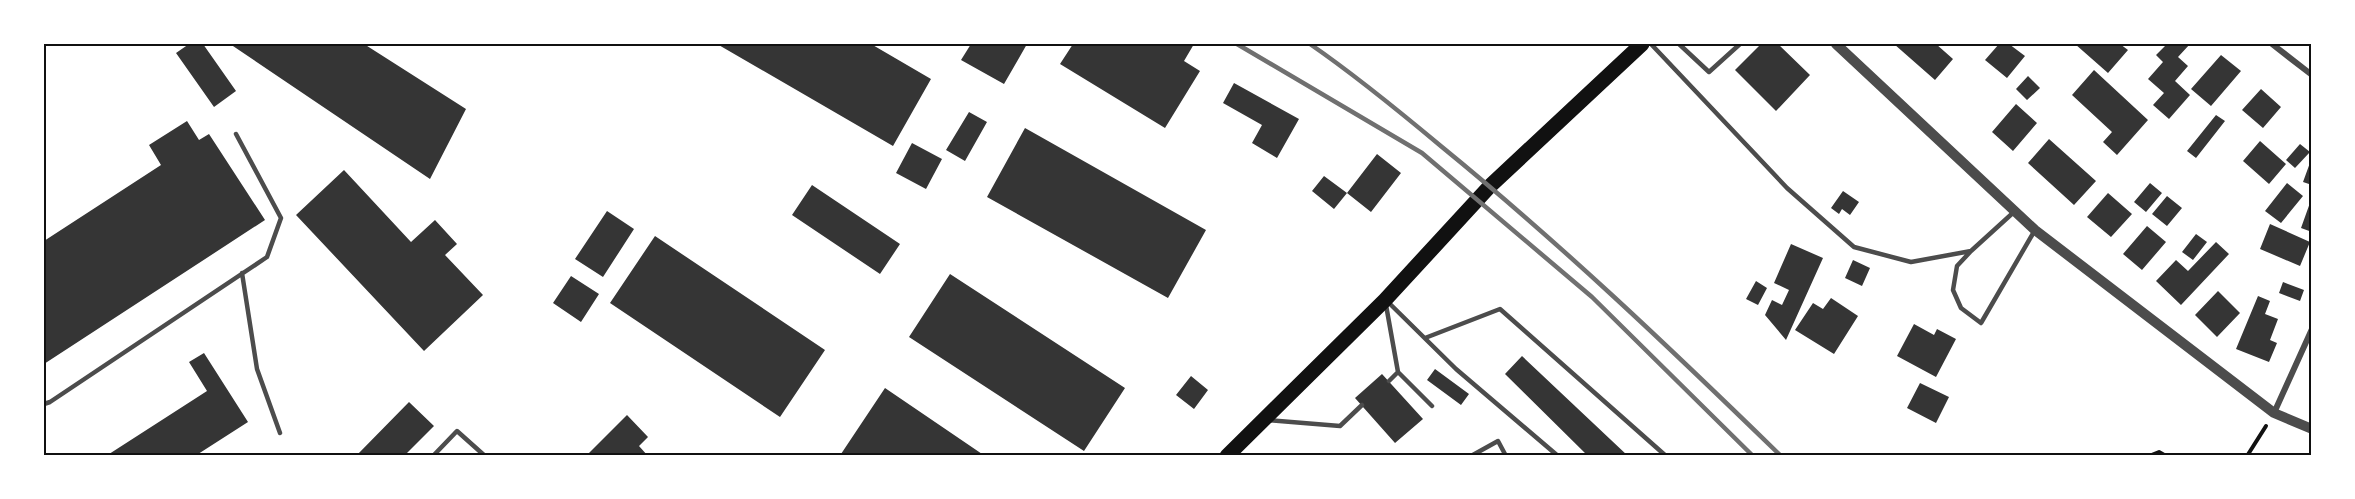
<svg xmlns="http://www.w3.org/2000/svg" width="2355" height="499" viewBox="0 0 2355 499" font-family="Rubik,sans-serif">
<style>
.building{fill:#353535}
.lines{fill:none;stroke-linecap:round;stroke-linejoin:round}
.path{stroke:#111;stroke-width:4}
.service{stroke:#4c4c4c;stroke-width:4.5}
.minor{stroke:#4c4c4c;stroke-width:6}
.tertiary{stroke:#4c4c4c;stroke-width:10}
.primary{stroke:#111;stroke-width:15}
.rail{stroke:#707070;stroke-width:4.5}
.neatline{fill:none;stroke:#111;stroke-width:2}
</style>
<rect width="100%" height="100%" fill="#fff"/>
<path class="building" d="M189 44H203L236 91 214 107 176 53Z
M230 44H364L466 109 430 179Z
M717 44H871L931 79 893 146Z
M971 44H1027L1004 84 961 60Z
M1073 44H1194L1184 61 1200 71 1165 128 1060 64Z
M1761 44H1778L1810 75 1776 111 1735 70Z
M1894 44H1936L1953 59 1935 80Z
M1999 44H2009L2025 56 2007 78 1985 60Z
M2075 44H2120L2128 50 2108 73Z
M2163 44H2190L2178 57 2188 66 2175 81 2190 95 2169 119 2153 105 2164 93 2148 79 2163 62 2156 55 2165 46Z
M2221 55 2241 71 2211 106 2191 89Z
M2094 70 2148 120 2117 155 2103 142 2112 132 2072 95Z
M2028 76 2040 88 2027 100 2016 89Z
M1234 83 1299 119 1277 158 1252 143 1262 125 1223 103Z
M2261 89 2281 107 2263 128 2242 110Z
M2016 104 2037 123 2013 151 1992 132Z
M969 112 987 122 965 161 946 150Z
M2216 115 2225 121 2196 158 2187 151Z
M187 121 199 140 209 134 265 220 44 364V241L161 165 149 145Z
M1025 128 1206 230 1168 298 987 197Z
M2049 139 2096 181 2074 205 2028 163Z
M2260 141 2286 164 2269 184 2243 161Z
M912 143 942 159 926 189 896 173Z
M2300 144 2310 152 2295 168 2286 160Z
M1377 154 1401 173 1371 212 1347 193Z
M2311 160 2312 161V185L2303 182Z
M344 170 411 242 435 220 457 244 445 255 483 295 424 351 296 215Z
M1324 176 1347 193 1334 209 1312 191Z
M2150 183 2162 193 2146 212 2134 202Z
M2287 183 2303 196 2281 223 2265 211Z
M812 185 900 244 880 274 792 215Z
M1843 191 1859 202 1850 215 1842 209 1839 214 1831 208Z
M2108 193 2132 214 2111 237 2087 217Z
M2167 196 2182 208 2167 226 2152 214Z
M2311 200H2312V232L2301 228Z
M607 211 634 229 603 277 575 259Z
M2270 224 2310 242 2300 266 2260 249Z
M2147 226 2166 242 2142 270 2123 254Z
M2196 234 2207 242 2193 260 2182 252Z
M655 236 825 350 780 417 610 303Z
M2216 242 2229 254 2181 305 2156 281 2176 260 2188 271Z
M1791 244 1823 258 1786 340 1765 315 1772 300 1782 305 1789 290 1774 283Z
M1853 260 1870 268 1862 286 1845 278Z
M950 274 1125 388 1084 451 909 337Z
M571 276 599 294 581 322 553 303Z
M1756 281 1767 288 1758 305 1746 299Z
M2283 282 2304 290 2300 301 2279 293Z
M2218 291 2240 313 2217 337 2195 315Z
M2258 296 2270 301 2265 314 2278 319 2270 340 2277 343 2269 362 2236 349Z
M1831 298 1858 316 1834 354 1795 330 1813 303 1823 309Z
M1914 324 1934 335 1937 329 1956 339 1936 377 1897 356Z
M204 353 248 422 195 456H106L207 391 189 362Z
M1522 356 1628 456H1588L1505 374Z
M1435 369 1469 394 1461 405 1427 380Z
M1382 374 1423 419 1395 443 1355 398Z
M1191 376 1208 390 1194 409 1176 395Z
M1920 383 1949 397 1936 423 1907 408Z
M885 388 985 456H843L841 454Z
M409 402 434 426 404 456H356Z
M627 415 648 437 639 446 648 456H586Z"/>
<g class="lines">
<path class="path" d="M2149 456 2159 452 2166 456
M2247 456 2266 426"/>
<path class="service" d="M1651 44 1787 188 1854 247 1911 262 1971 251 2015 211
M1679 44 1709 72 1740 44
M1971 251 1957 266 1953 290 1961 308 1981 323 2035 230
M242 273 257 369 280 433
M1387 301 1456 369 1558 456
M1386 305 1398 372 1389 381
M1425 338 1500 309 1666 456
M1398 372 1432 406
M44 404 50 402 267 257 281 218 236 134
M1268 420 1340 426 1362 405
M433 456 457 431 485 456
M1471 456 1498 441 1506 456"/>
<path class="minor" d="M2272 44 2312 75
M2274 413 2312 329"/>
<path class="tertiary" d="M1836 44 2035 230 2274 413 2312 429"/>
<path class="primary" d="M1227 456 1385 300 1490 186 1642 44"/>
<path class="rail" d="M1237 44 1422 153 1592 297 1753 456
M1310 44C1355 75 1399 111 1442 147 1561 244 1671 349 1781 456"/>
</g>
<rect width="2355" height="499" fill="none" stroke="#ffffff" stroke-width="90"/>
<rect x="45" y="45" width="2265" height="409" class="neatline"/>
</svg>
